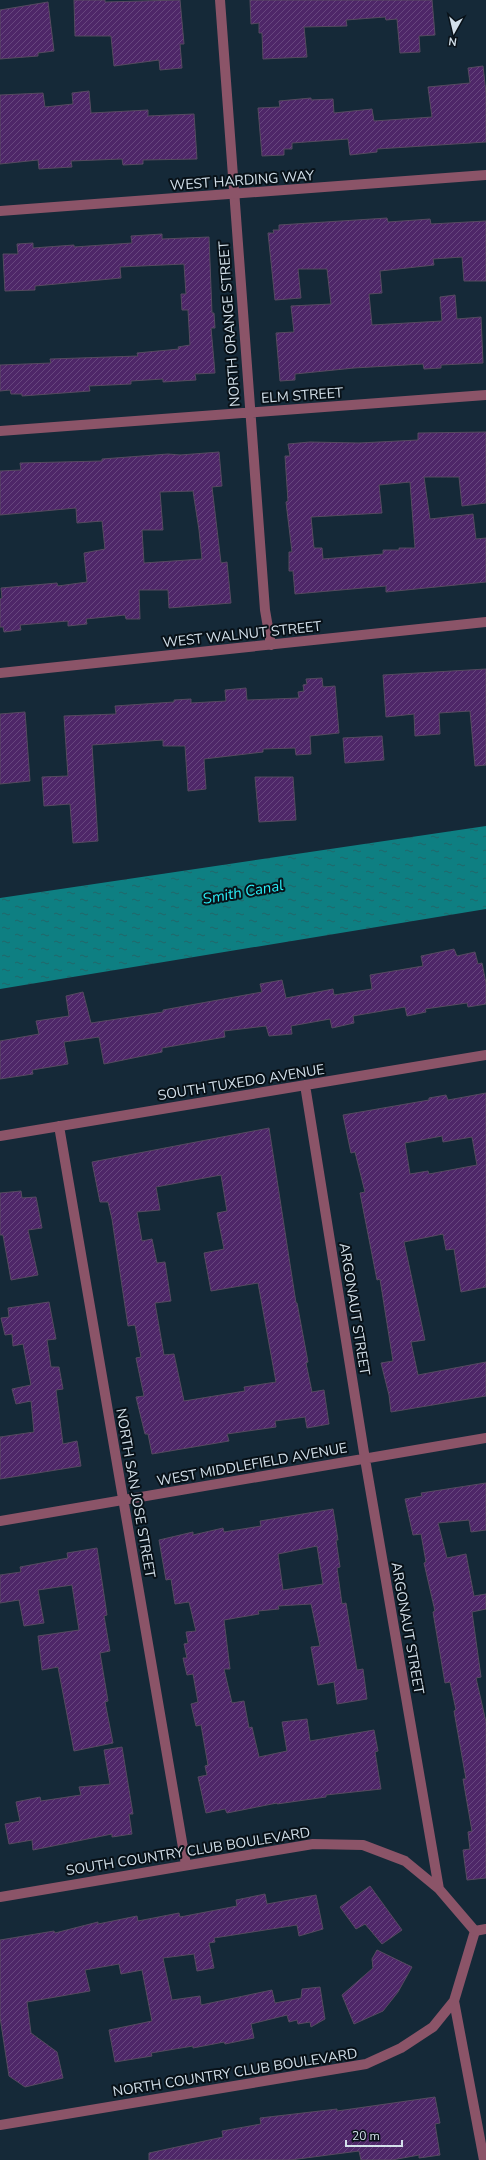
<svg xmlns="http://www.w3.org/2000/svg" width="486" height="2160" viewBox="0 0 486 2160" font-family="'Nunito Sans',sans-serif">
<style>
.water{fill:url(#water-ripples)}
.building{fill:url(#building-hatch);stroke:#564a60;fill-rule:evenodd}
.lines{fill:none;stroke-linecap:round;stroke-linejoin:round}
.minor{stroke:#8b5468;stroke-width:10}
.tertiary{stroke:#8b5468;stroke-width:10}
.labels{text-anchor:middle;stroke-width:4;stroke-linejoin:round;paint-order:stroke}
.street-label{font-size:14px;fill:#d3e0ea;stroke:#081118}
.water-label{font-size:15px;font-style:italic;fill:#2aeff6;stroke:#081118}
</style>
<defs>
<pattern id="water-ripples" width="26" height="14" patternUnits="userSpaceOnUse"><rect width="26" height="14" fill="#0e7f82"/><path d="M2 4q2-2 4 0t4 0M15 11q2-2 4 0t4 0" fill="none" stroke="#22676a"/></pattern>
<pattern id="building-hatch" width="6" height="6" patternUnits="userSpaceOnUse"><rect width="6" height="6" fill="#4e2768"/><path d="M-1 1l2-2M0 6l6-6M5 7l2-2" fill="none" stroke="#67467e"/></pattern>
</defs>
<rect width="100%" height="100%" fill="#152938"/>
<path class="water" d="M486 826V909L0 989V898Z"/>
<path class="building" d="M74 0H105V2L180 0 184 44H180L182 68 160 70 159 60 114 66 111 36H75Z
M250 0H432L435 35 419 36 420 52 400 53 397 19 386 20 385 17 346 20 347 26 304 27 307 57 263 59 262 33H259V23L251 24Z
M48 2 54 51 38 53V56L0 59V10Z
M483 66 486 93V142L377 149V152L350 155 348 139 292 143V149H284V155L262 156 258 108 280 107 279 101 311 98V100L333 99 334 113 372 109 374 121 432 117 428 87 470 83 468 68Z
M89 91 91 113 148 110V116L194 114 197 159 143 160V164L123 165 122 159 71 161 72 167 39 169 38 160 0 164V95L43 93 45 107 73 104 72 93Z
M387 218 388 222 430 219 431 224 486 221V281H464L462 257 433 259 434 265 380 271 382 293 369 294 372 325 442 321 440 297 455 295 457 319 481 317 483 363 441 365V368L424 369 423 364 354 368 295 374V380L280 381 276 333 294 332 291 306 331 304 327 269H298L301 298 275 300 268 233H274L273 230H279V225Z
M162 234V239L209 237 212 313H214L215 328H211L215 373 195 374 196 380 163 382V379L131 381V384L89 386 90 391 22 396V394H11L10 390 0 391V365L51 363 50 359 138 356 137 353 179 349 178 347 190 345 188 310H182L181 294H186L184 264 120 267 121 278 35 286V290L5 291 3 254H18L17 244 33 243V248L74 245V247L132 243 131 236Z
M486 432V503L462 506 459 477H424L430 519 473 514 476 539 486 538V582L386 592V586L295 594 293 571H289V552H292L286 502 288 501 285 456H290L288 444 310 442 359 443 418 440V433ZM410 482 415 548H399V550H383V554L323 559 322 548H314L311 517 382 513 379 485Z
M219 452 222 486 212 487 221 563 227 562 231 603 169 608 168 590H139L140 619H126L125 615 86 619 87 624 68 626V621L20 625 21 630 4 632 3 627H0V599L2 598 1 588 57 583 58 586 87 582 84 553 105 549 102 521 77 523 76 508 0 515V471L21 470 20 463 102 461V459L168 454 180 455ZM193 491 199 530 202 559 144 563 142 530H163L160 492Z
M486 669V765L475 766 470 711 439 713 440 734 415 736 414 714 386 717 383 675Z
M322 678 323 687 335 686 339 733 310 736 311 754 296 755 295 748 263 749V752L204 759 206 789 188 791 185 746H163V740L92 745 98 841 73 843 70 804 44 806 42 777 68 776 64 716 116 714 115 706 174 702V700L191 699V703L226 701 225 690 246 688 247 700 299 698 298 692 304 691 303 685 307 684 306 679Z
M25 712 30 781 0 784V714Z
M382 736 384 760 345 763 343 738Z
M255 777H293L296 820 259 822Z
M454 949 457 956 475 952 478 964 482 963 486 983V1004L468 1007 467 1003 425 1009 426 1012 407 1016 405 1007 353 1016 354 1023 332 1028 330 1019 291 1026 292 1034 269 1036 266 1026 224 1031 225 1037 162 1048V1052L104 1064 99 1037 64 1042 68 1064 32 1070 33 1074 0 1079V1041L39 1034 36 1021 69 1016 66 996 83 992 91 1023 163 1012V1010L262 992 260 984 282 980 286 998 333 989 334 995 372 989 370 975 423 966 421 956Z
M486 1093V1287L461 1292 454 1249 446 1250 443 1234 404 1242 425 1340 411 1342 418 1375 486 1362V1396L391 1412 389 1395 381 1363 393 1361 380 1279 377 1280 360 1193 365 1192 355 1152 351 1153 343 1115 429 1100V1098L446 1095 448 1100ZM442 1136 443 1142 472 1137 477 1165 429 1174 428 1171 410 1174 405 1143Z
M269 1128 296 1303H297L308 1362 306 1363 312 1392 324 1390 329 1424 307 1428 305 1417 275 1421 276 1427 227 1434 229 1441 152 1454 148 1434H145L136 1397 144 1396 136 1358 141 1357 135 1325 128 1326 112 1219 108 1202H100L92 1162ZM221 1175 227 1211 217 1213 224 1249 204 1253 211 1291 258 1283 276 1382 244 1387 245 1391 184 1401 174 1354 164 1355 155 1303 171 1301 165 1262 157 1263 152 1239 142 1241 137 1212 160 1210 156 1187Z
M21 1191 22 1198 36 1197 42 1228 28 1230 38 1275 11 1280 3 1235H0V1193Z
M49 1302 56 1339 47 1340 51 1367H59L63 1389 56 1390 63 1444 77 1441 81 1466 0 1479V1437L34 1432 31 1401 16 1404 12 1389 31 1385 23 1344 13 1346 12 1334 5 1335 1 1318 9 1317 8 1308Z
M486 1483V1530L471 1532 469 1520 438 1523 447 1558 466 1554 474 1596 486 1594V1609L472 1612 481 1677 476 1678 486 1722V1878L467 1880 463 1850 470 1849 468 1832 472 1831 463 1779H466L454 1711 456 1710 450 1682 445 1683 433 1612 435 1611 424 1563 426 1562 421 1534 413 1535 405 1499 422 1496 421 1493Z
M333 1509 338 1540H336L340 1567 337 1568 342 1604 346 1603 357 1670 363 1669 367 1699 337 1704 334 1682 318 1685 311 1647 320 1646 311 1604 278 1606 279 1609 258 1611 259 1614 224 1620 230 1669H224L232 1703 244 1701 249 1728 252 1727 259 1757 287 1751 282 1722 307 1719 310 1741 374 1730 378 1751 375 1752 381 1789 326 1795V1797L277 1804V1803L227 1813 225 1809 206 1813 198 1777 207 1775 205 1766 208 1765 201 1725 196 1726 191 1704 198 1702 193 1674 187 1675 183 1658H187L184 1644 188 1643 186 1632 196 1631 189 1602 175 1604 171 1579 166 1580 159 1540 193 1532V1535L223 1528 224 1532 261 1526 260 1521ZM317 1546 323 1584 283 1590 278 1554Z
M97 1548 107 1615 104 1616 110 1651 100 1653 108 1701 105 1702 113 1743 74 1751 58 1667 42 1670 38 1636 79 1630 72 1585 38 1590 44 1623 24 1626 19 1600 0 1603V1575L21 1572 20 1567 68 1558 67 1553Z
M122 1747 133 1814H129L132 1834 112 1837V1834L33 1850 32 1840 9 1844 5 1824 20 1821 16 1802 40 1797 41 1801 81 1795 79 1787 110 1784 104 1750Z
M370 1886 402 1930 382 1944 365 1924 356 1929 340 1907Z
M265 1894 267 1904 316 1895 323 1929 299 1936 297 1925 214 1938 215 1942 209 1943 214 1968 197 1971 194 1954 163 1958 172 2000 200 1996 201 2005 272 1990 275 2003 301 1998 302 1989 320 1987 325 2019 311 2027 310 2022 298 2024 297 2020 289 2022 287 2015 251 2024 254 2038 225 2044 224 2042 193 2048V2046L151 2053 152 2056 115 2062 109 2030 152 2021 142 1970 121 1974 119 1964 85 1970 90 1991 27 2002 31 2033 57 2052 63 2078 25 2087 9 2076 0 2017V1940L54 1931 55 1933 98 1922V1924L137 1916 138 1921 179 1913 180 1917 237 1906 236 1900Z
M377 1950 412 1967 398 1992 383 2011 354 2024 342 1995 373 1968 372 1959Z
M435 2097 440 2123 435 2124 440 2155 419 2158V2155L392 2160H361L359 2151 290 2160H149V2153L223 2137 222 2131 261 2124 260 2118 337 2109V2111Z"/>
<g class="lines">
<path class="minor" d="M220 0 265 610 271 645
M0 431 486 395
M0 673 486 622
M305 1085 365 1459 439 1889 475 1931 454 2001 484 2160
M59 1126 186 1865
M0 1136 486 1055
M0 1521 486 1438
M0 1897 313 1844 363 1845 405 1861 439 1889
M0 2125 366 2064 401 2048 433 2027 454 2001"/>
<path class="tertiary" d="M0 211 486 175
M475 1931 486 1929"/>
</g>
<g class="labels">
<g class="street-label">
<text transform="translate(242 180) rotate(-4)" y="5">WEST HARDING WAY</text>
<text transform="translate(229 324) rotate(-94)" y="5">NORTH ORANGE STREET</text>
<text transform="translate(302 395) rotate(-4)" y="5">ELM STREET</text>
<text transform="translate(242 634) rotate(-6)" y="5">WEST WALNUT STREET</text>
<text transform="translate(241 1082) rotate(-9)" y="5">SOUTH TUXEDO AVENUE</text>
<text transform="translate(355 1309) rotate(81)" y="5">ARGONAUT STREET</text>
<text transform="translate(252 1464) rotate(-10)" y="5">WEST MIDDLEFIELD AVENUE</text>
<text transform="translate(136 1493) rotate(80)" y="5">NORTH SAN JOSE STREET</text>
<text transform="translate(408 1628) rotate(80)" y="5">ARGONAUT STREET</text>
<text transform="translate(188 1851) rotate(-9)" y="5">SOUTH COUNTRY CLUB BOULEVARD</text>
<text transform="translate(235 2072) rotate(-9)" y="5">NORTH COUNTRY CLUB BOULEVARD</text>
</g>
<g class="water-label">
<text transform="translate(243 892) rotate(-10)" y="5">Smith Canal</text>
</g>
</g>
<g transform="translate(454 32) rotate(188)" stroke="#081118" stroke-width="3" paint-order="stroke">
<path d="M0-3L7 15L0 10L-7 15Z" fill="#d3e0ea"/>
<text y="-6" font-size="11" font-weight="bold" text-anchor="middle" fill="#d3e0ea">N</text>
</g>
<path d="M346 2140v6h56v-6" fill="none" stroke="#d3e0ea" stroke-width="2"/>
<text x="352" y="2140" font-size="12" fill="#d3e0ea" stroke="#081118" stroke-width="3" paint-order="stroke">20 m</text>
</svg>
